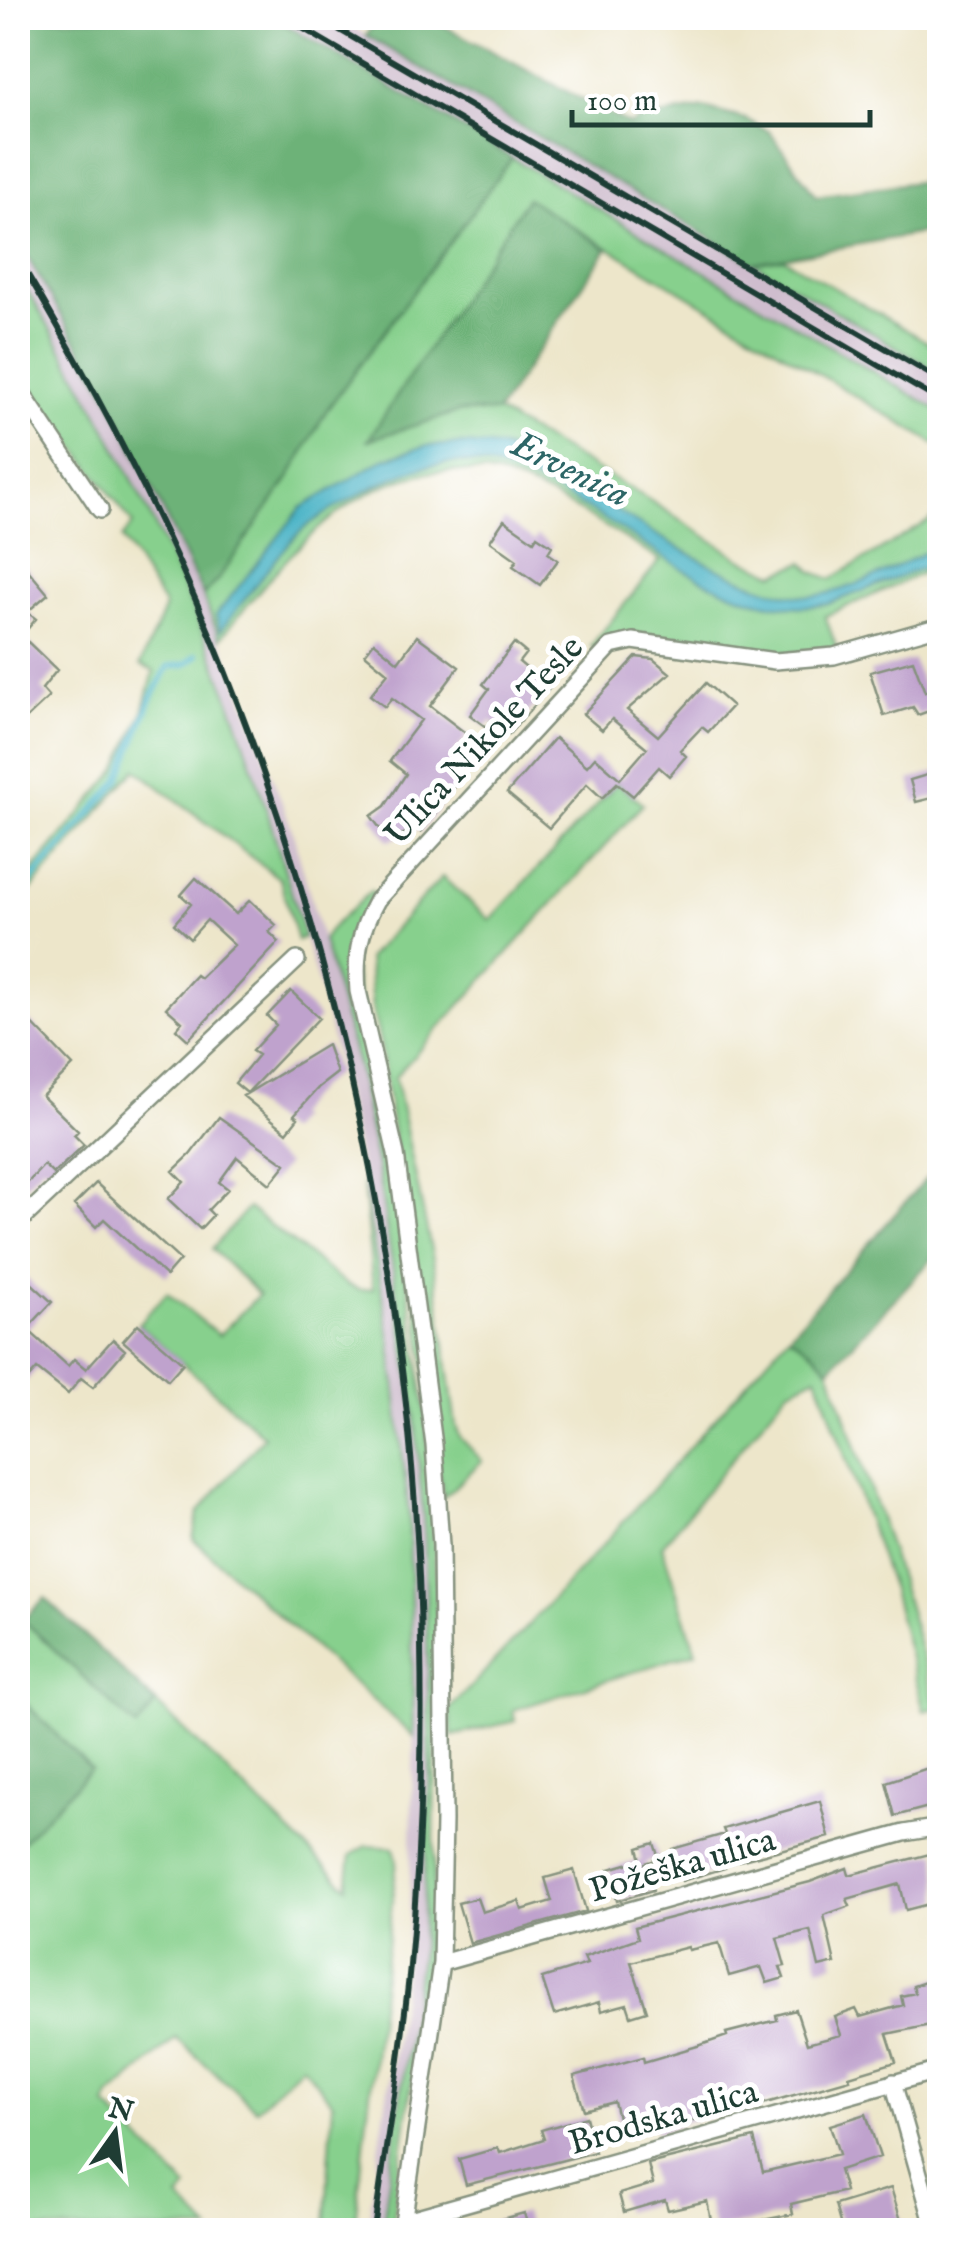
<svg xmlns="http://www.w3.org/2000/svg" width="957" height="2248" viewBox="0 0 957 2248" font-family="'IM FELL English',serif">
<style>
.industrial{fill:#cfbdce}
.green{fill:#87d08d;stroke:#538660;stroke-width:2.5}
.forest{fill:#6db278;stroke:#467856;stroke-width:2.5}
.water{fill:#48b3c6;stroke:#34787d;stroke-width:2.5}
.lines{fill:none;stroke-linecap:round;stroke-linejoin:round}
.stream{stroke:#48b3c6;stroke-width:6}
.building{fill:#bfa2cd}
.street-casing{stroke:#86927f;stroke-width:20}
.street{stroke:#fff;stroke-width:15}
.rail{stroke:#1f3d34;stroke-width:6}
.labels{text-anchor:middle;stroke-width:10;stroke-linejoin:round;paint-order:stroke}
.street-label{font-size:35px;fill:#1f3d34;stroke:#fff}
.water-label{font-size:38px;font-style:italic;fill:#2d6667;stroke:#fff}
</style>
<rect width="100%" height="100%" fill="#fff"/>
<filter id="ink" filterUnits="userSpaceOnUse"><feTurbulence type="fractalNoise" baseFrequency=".01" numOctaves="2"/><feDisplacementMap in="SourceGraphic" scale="20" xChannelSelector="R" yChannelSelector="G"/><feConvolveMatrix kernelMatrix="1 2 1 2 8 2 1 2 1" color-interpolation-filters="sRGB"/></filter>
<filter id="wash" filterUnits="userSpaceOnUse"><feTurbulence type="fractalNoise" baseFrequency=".0048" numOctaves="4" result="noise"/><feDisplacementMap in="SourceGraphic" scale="40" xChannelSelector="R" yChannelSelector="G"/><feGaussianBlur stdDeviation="2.25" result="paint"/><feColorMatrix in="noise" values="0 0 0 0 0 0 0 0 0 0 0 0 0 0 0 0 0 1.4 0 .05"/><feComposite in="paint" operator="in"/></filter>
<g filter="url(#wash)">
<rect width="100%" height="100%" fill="#ede6ca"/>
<path class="industrial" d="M274 18H337L939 372V411Z
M18 241 110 399 203 596 232 668 292 829 358 1068 377 1166 414 1405 425 1539 430 1772 421 1950 382 2230H367L403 1987 409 1914 414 1724 409 1517 391 1345 373 1229 344 1089 320 992 277 846 215 664 154 527 66 356 18 275Z"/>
<path class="green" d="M512 158 939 411V446L527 199 370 439 458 412H497L643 496 741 559 775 574 804 562 813 572 831 579 939 515V566L825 616 837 649 782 655 633 635 598 651 591 646 660 560C611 530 561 496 506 477 489 471 471 472 453 471 349 471 279 566 220 639L203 596 219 578 289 478 326 411Z
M783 258 939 349V372L754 263Z
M18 275C93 398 161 528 215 662 250 751 278 845 304 937L297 940 280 879 136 769 18 905V888L117 770 142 715 154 671 140 665 164 610V605L122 538 133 524 18 371Z
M617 783 643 804 395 1077 433 1259 456 1426 460 1437 482 1461 443 1498 381 1047 372 1008 368 958 442 877 490 920Z
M371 891 375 895C361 916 353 931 351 957L394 1188 426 1415 437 1599 433 1928 391 2230H382L421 1950 430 1772 425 1539 414 1405 377 1166 358 1068 323 940 332 927Z
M363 1182 391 1345 409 1517 414 1737 193 1539 198 1513 264 1436 138 1324 167 1293 219 1335 259 1295 212 1249 248 1208 346 1284 359 1290 373 1289Z
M789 1335 815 1353 829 1369C868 1481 907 1593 936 1708L924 1711 892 1590 817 1376 788 1390 662 1546 696 1652 513 1710 515 1721 452 1736 449 1710 601 1547Z
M23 1620 136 1727 156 1703 347 1887 351 1855 367 1846 394 1848 397 1860 354 2230H325L333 2103 302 2065 256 2109 176 2038 110 2096 106 2106 188 2188 179 2198 210 2230H18V1846L91 1769 18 1696V1625Z"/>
<path class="forest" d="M18 18H274L512 158 326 411 289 478 219 578 203 595 110 399 18 241Z
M378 18H429L630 125 638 120 704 108 745 119 770 132 816 196 939 179V230L753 263 366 35Z
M527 198 607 249 497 412H458L368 440Z
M939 1164V1252L829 1369 815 1353 789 1335Z
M45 1598 156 1703 137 1728 23 1620Z
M18 1696 91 1769 18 1846Z"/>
<path class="water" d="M463 444C476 445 489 445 502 448 523 453 545 468 564 478 621 511 755 607 819 595 860 588 901 563 939 546V562L828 604C772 616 710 588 665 558 608 521 521 459 452 463 420 464 388 479 360 494 340 506 312 519 296 536 269 565 245 600 220 631L216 615 301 508 384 459 425 446Z"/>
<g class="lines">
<path class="stream" d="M18 896 119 781 151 699 168 667 186 664 197 655"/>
</g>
<g id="blocks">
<path class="building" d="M504 520 534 541 537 536 552 546 548 553 558 560 540 585 513 566 517 560 490 541Z
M18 558 48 594 27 612 36 619 18 640Z
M417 636 459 667 430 706 468 735 450 759 466 772 421 832 416 828 389 841 371 816 385 806 406 774 390 761 421 720 392 698 385 707 370 695 388 673 365 654 374 642 398 662Z
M28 642 57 670 42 689 49 697 18 726V654Z
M514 643 526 653 519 662 550 688 509 734 491 721 486 727 470 715 489 689 483 684Z
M636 657 653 659 670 673 627 710 658 736 706 683 732 706 708 732 702 727 680 750 686 756 669 776 659 767 633 796 617 783 602 798 587 784 549 828 507 793 555 738 587 766 595 757 620 779 647 748 612 719 602 730 583 714Z
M913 660 925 692 940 686V707L918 715 913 707 884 716 870 672Z
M940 771V796L916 802 910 780Z
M196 878 236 914 250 900 276 925 269 932 279 942 188 1040 176 1029 182 1022 166 1008 196 975 200 978 234 945 207 920 190 939 174 924 191 904 181 895Z
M291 991 319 1018 247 1093 235 1083 258 1055 252 1051 276 1025 267 1016Z
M18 1009 73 1066 42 1096 78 1131 74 1135 84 1145 53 1174 44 1165 18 1193Z
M327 1045 337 1073 319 1087 294 1115 298 1118 287 1132 243 1096Z
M219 1117 286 1164 270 1184 237 1157 219 1182 228 1189 208 1210 213 1215 200 1229 168 1199 184 1182 173 1171 190 1155Z
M96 1183 180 1260 166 1276 104 1219 96 1227 74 1205Z
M18 1271 52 1302 27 1329 68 1366 74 1359 86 1369 113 1339 125 1350 93 1387 81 1378 68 1394 37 1369 18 1390Z
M138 1324 183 1363 168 1380 123 1341Z
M940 1764V1804L895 1816 886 1782Z
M820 1801 829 1837 724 1865 725 1868 682 1881 672 1849 725 1834 723 1829Z
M654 1843 659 1859 645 1863 653 1890 617 1901 609 1869 641 1860 638 1848Z
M937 1852 940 1901 906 1910 900 1884 847 1899 850 1906 824 1915 835 1963 819 1967 810 1930 777 1938 785 1966 780 1967 784 1978 767 1983 761 1967 729 1976 719 1943 689 1950 688 1947 631 1962 647 2011 631 2016 627 2004 601 2011 599 2002 554 2015 542 1978 587 1964 584 1957 638 1938 635 1927 810 1882 847 1868 849 1875Z
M574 1870 586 1911 470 1943 458 1903 477 1898 482 1912 519 1901 522 1910 552 1901 545 1878Z
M940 1977V2023L887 2034 896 2062 849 2076 850 2079 735 2112 678 2123 679 2126 656 2133 653 2121 621 2130 614 2102 584 2110 574 2076 643 2057 644 2062 701 2045 727 2036 726 2033 777 2020 776 2015 796 2010 807 2044 841 2035 835 2017 856 2009 860 2017 903 2005 901 1996 915 1993 913 1986Z
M866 2114 880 2157 839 2170 845 2191 791 2204 793 2214 713 2230 707 2201 668 2210 665 2200 624 2212 619 2194 653 2184 648 2164 754 2138 763 2172 839 2154 830 2125Z
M586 2117 595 2152 466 2185 459 2159 498 2148 500 2153 544 2139 541 2130Z
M891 2188 903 2227 888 2230H842L835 2205Z
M524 2213 529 2230H478V2226Z"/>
</g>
</g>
<g filter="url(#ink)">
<use href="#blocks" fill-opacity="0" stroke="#86927f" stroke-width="2.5"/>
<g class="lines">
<g class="street-casing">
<path id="street" d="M18 387 100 510
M18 1223 297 960
M441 1963 904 1833 940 1827
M893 2082 935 2230
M403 2221 940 2070
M402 2230 441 1963 444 1820 441 1545 434 1445 396 1154 358 991C355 955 359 932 377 900L611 646 633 641 775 661 834 656 940 626"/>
</g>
<use href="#street" class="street"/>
<path class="rail" d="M285 18 940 401
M319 18 940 380
M18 258C90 379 156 503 210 634 340 946 416 1308 421 1646 423 1752 420 1860 410 1965 402 2054 386 2142 374 2230"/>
</g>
</g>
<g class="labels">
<g class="street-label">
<text transform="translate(483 740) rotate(-47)" y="12">Ulica Nikole Tesle</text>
<text transform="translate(682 1864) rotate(-16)" y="12">Požeška ulica</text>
<text transform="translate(663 2116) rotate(-16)" y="12">Brodska ulica</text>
</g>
<g class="water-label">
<text transform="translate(571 468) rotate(26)" y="13">Ervenica</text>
</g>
</g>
<rect width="957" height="2248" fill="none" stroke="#fff" stroke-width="60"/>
<g transform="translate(115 2133) rotate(14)" stroke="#ffffff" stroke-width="8" paint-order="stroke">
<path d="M0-8L18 38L0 25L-18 38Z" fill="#1f3d34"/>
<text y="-15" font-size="28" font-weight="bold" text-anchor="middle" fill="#1f3d34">N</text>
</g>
<path d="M572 110v15h298v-15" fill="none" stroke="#1f3d34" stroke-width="5"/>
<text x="587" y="110" font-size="30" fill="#1f3d34" stroke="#ffffff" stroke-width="8" paint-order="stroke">100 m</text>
</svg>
